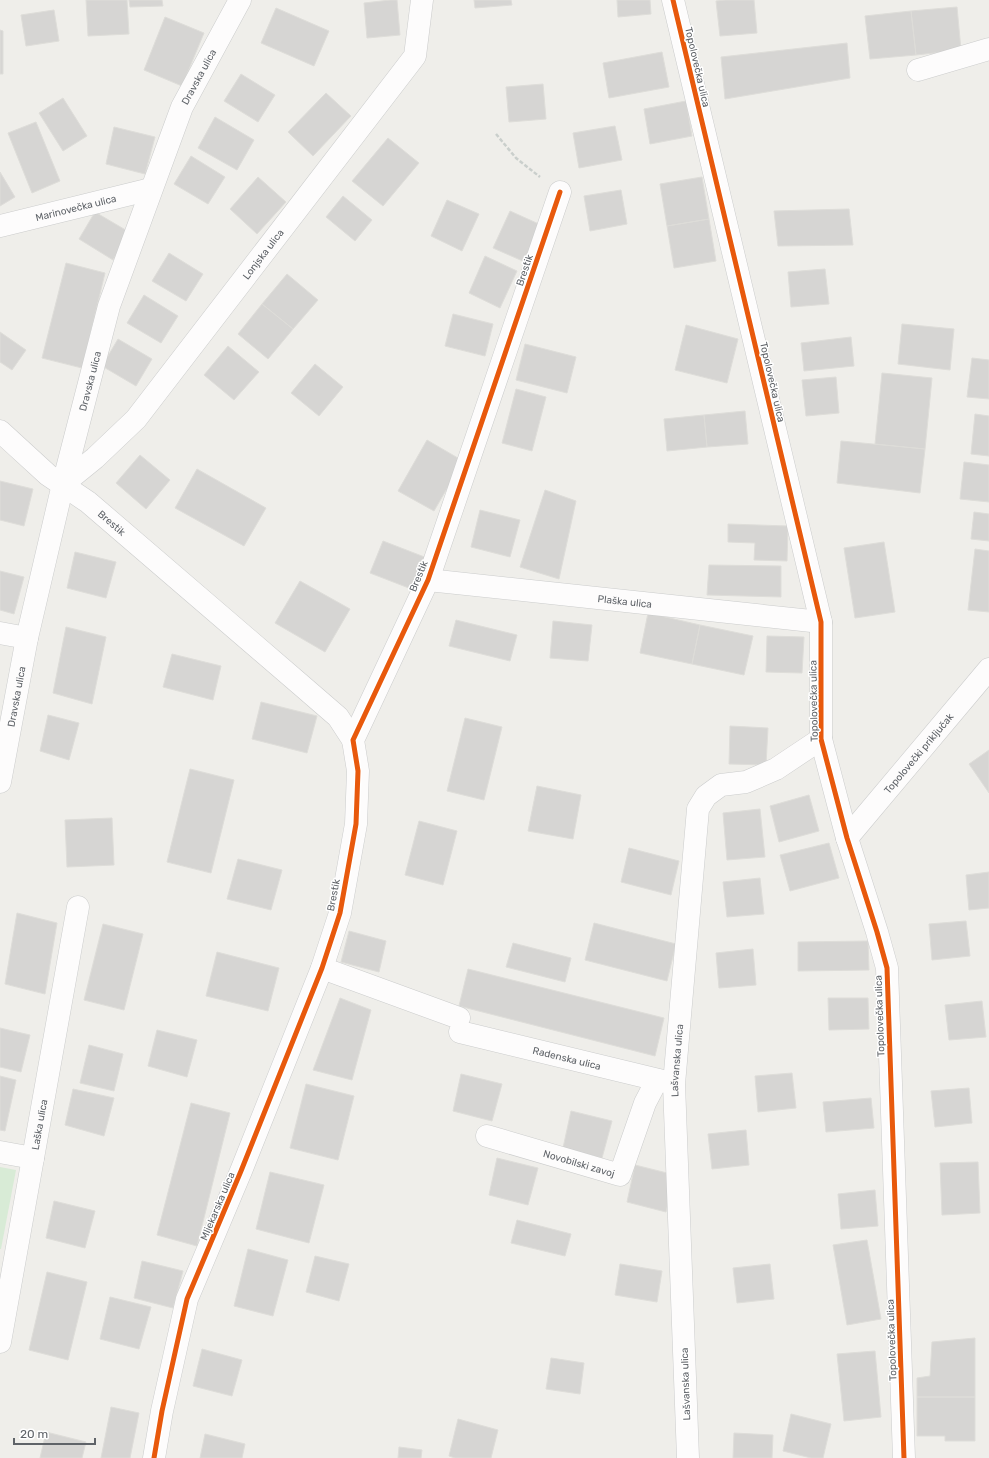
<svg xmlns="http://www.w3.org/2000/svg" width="989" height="1458" viewBox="0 0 989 1458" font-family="Rubik,sans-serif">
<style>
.green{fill:#d8ebd6}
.building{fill:#d6d5d3;stroke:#deddd9}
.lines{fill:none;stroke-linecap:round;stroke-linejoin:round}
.minor-casing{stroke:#cbcccc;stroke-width:23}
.path{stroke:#cacfcc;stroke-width:2.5;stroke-dasharray:4 2;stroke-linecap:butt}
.minor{stroke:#fdfcfc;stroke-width:22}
.cycleway-casing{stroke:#fff;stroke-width:8}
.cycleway{stroke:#e8590c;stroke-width:5}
.labels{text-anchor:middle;stroke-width:3;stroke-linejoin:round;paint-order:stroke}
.street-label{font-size:10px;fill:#5f6368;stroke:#fff}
</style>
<rect width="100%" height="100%" fill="#efeeea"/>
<path class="green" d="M0 1167 16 1170 1 1249H0Z"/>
<path class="building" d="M86 0H127L129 34 88 36Z
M129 0H162L163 6 130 7Z
M390 0H397L400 35 367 38 364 3Z
M474 0H511L512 5 475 8Z
M617 0H650L651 14 618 17Z
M725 0H754L757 33 720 36 716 1Z
M957 7 961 50 916 55 911 11Z
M276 8 329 31 314 66 261 43Z
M54 10 59 41 26 46 21 15Z
M911 11 916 55 870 59 865 16Z
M165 17 204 33 182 86 144 70Z
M0 30 3 31V74H0Z
M847 43 850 78 725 99 721 57Z
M662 52 669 87 609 98 603 63Z
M241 74 275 95 258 122 224 101Z
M543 84 546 119 509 122 506 87Z
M326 93 351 116 313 156 288 132Z
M63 98 87 136 63 151 39 113Z
M686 101 692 136 650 144 644 109Z
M215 117 254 140 237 170 198 148Z
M36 122 60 181 32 193 8 133Z
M615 126 622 160 579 168 573 133Z
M114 127 155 137 145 174 106 164Z
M388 138 419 163 383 206 352 181Z
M191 156 225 177 208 204 174 184Z
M0 172 15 197 0 206Z
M258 177 286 202 257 234 230 209Z
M702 177 709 219 667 226 660 184Z
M621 190 627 224 590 231 584 196Z
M343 196 372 220 355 241 326 217Z
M447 200 479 214 462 251 431 236Z
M849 209 853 245 778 246 774 211Z
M510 211 541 225 525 262 493 248Z
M95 212 129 232 113 260 79 239Z
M709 219 716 261 674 268 667 226Z
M169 253 203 274 186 301 152 281Z
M485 256 517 271 500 308 469 293Z
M66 263 105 273 82 368 42 358Z
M825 269 829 304 791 307 788 272Z
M287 274 318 300 293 329 262 304Z
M144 295 178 316 161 343 127 323Z
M262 304 293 329 268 359 238 334Z
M453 314 493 324 485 356 445 346Z
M902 324 954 329 950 370 898 364Z
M686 325 738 339 727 383 675 370Z
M0 332 26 350 12 370 0 362Z
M851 337 854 366 804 371 801 343Z
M118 339 152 359 136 386 102 366Z
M525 344 576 357 567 393 516 380Z
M228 346 259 372 234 400 204 375Z
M972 358 989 360V399L967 397Z
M315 364 343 387 319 416 291 393Z
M882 373 932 378 925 449 875 444Z
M836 377 839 413 806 416 802 380Z
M516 389 546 397 532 451 502 443Z
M745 411 748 444 707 447 704 415Z
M975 414 989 416V456L971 454Z
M704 415 707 447 667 451 664 419Z
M427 440 463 461 434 511 398 491Z
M841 441 925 449 920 493 837 483Z
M140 455 170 480 146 509 116 483Z
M964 462 989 465V502L960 499Z
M197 469 266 508 244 546 175 508Z
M0 481 33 489 24 526 0 520Z
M545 490 576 501 559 579 520 567Z
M480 510 520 520 510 557 471 547Z
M974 512 989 514V541L971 539Z
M728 524 788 526 787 561 754 560 755 543 728 542Z
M383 541 427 558 414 590 370 573Z
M884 542 895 612 855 618 844 548Z
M975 549 989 551V612L968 610Z
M75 552 116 562 106 598 67 588Z
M709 565 781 566V597L707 595Z
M0 571 24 577 14 614 0 610Z
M300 581 350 609 325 652 275 623Z
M648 613 700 625 692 664 640 653Z
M456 620 517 635 510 661 449 646Z
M553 621 592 625 588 661 550 658Z
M700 625 753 636 744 675 692 664Z
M66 627 106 637 92 704 53 693Z
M767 636 804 637 802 673 766 672Z
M172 654 221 666 213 700 163 687Z
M261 702 317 716 307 753 252 739Z
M48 715 79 723 69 760 40 751Z
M465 718 502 727 484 800 447 791Z
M730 726 768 728 766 765 729 764Z
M989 750V793L969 764Z
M190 769 234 780 211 873 167 862Z
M537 786 581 795 573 839 528 831Z
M809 795 819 831 779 842 770 806Z
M760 809 765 857 727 860 723 813Z
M112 818 114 865 67 867 65 820Z
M419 821 457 831 443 885 405 875Z
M829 843 839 878 790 891 780 855Z
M629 848 679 861 671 895 621 882Z
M238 859 282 870 271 910 227 899Z
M989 872V908L969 910 966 875Z
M760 878 764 914 727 917 723 882Z
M17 913 57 923 45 994 5 984Z
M966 921 970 956 932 960 929 924Z
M594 923 676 944 667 981 585 960Z
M103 924 143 934 124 1010 84 1000Z
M349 931 386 941 379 972 341 962Z
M868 941 869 970 798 971V942Z
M513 943 571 958 565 982 506 967Z
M753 949 756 985 719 988 716 953Z
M217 952 279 968 268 1011 206 996Z
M468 969 664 1018 655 1056 459 1006Z
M340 998 371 1010 352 1080 313 1070Z
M828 998H868L869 1029 829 1030Z
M982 1001 986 1037 949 1040 945 1005Z
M0 1028 30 1035 21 1072 0 1067Z
M157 1030 197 1040 187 1077 148 1066Z
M89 1045 123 1054 114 1091 80 1083Z
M792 1073 796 1108 758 1112 755 1076Z
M461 1074 502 1084 492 1121 453 1111Z
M0 1076 16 1080 5 1131 0 1130Z
M306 1084 354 1096 338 1160 290 1148Z
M969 1088 972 1123 935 1127 931 1091Z
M73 1089 114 1098 104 1136 65 1125Z
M871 1098 874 1128 826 1132 823 1102Z
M191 1103 230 1113 197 1246 157 1235Z
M571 1111 612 1121 602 1158 563 1148Z
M746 1130 749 1165 712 1169 708 1134Z
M497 1158 538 1168 528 1205 489 1195Z
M978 1162 980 1213 942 1215 940 1163Z
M635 1165 675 1175 666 1212 627 1202Z
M270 1172 324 1185 309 1243 256 1229Z
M875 1190 878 1226 841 1229 838 1194Z
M54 1201 95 1211 85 1248 46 1238Z
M517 1220 571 1234 565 1256 511 1243Z
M867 1240 881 1319 847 1325 833 1245Z
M248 1249 288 1260 273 1316 234 1306Z
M315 1256 349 1264 339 1301 306 1292Z
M142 1261 183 1271 173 1308 134 1298Z
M620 1264 662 1271 657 1302 615 1295Z
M770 1264 774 1299 737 1303 733 1268Z
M47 1272 87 1282 68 1360 29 1350Z
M110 1297 151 1307 139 1349 100 1339Z
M975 1338V1397H917V1378L930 1376 932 1342Z
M202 1349 242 1360 232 1396 193 1386Z
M875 1351 881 1417 844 1421 837 1354Z
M551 1358 584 1363 580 1394 546 1389Z
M917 1397H975V1441H945V1436H917Z
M111 1407 139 1413 130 1458H101Z
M791 1414 831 1424 823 1458H811L783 1451Z
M458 1419 498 1430 491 1458H455L449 1456Z
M46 1432 86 1442 82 1458H40Z
M734 1433 773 1435 772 1458H733Z
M205 1434 245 1444 242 1458H200Z
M399 1447 422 1450 421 1458H398Z"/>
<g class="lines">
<g class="minor-casing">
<g id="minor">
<path d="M673 0 821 622V739L847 838 877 932 887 968 904 1458"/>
<path d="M918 70 989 49"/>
<path id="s1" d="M0 226 151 189"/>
<path id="s2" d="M0 431 48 475 88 502 301 685 338 717 353 740"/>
<path id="s3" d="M63 484 95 458 136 419 415 56 422 0"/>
<path id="s4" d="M428 580 821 622"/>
<path d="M0 633 27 638"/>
<path id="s5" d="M0 782 27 638 63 484 109 306 182 107 240 0"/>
<path id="s6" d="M847 838 989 669"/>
<path d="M322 968 459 1018"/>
<path id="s7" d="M460 1032 671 1083"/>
<path id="s8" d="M487 1136 620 1175 645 1103 657 1080"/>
<path d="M0 1152 33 1158"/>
<path id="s9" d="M0 1342 78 907"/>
<path d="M154 1458 162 1411 187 1299 241 1171 322 968 340 913 356 824 358 771 353 740 428 580 560 192"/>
<path id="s10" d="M688 1458 674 1084 698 809 706 796 721 785 746 782 776 769 821 739"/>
</g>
</g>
<path class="path" d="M496 134 516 158 540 177"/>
<use href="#minor" class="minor"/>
<g class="cycleway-casing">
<path id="cycleway" d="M673 0 821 622V739L847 838 877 932 887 968 904 1458
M154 1458 162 1411 187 1299 241 1171 322 968 340 913 356 824 358 771 353 740 428 580 560 192"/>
</g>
<use href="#cycleway" class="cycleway"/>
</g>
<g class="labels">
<g class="street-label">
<text transform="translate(698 67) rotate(77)" y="4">Topolovečka ulica</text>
<text dy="4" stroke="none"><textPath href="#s5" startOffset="735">Dravska ulica</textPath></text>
<text dy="4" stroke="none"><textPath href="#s1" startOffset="78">Marinovečka ulica</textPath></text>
<text dy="4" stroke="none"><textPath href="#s3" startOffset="306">Lonjska ulica</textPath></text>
<text transform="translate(524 270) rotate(-71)" y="4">Brestik</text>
<text dy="4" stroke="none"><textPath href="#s5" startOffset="411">Dravska ulica</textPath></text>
<text transform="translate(773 382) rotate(77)" y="4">Topolovečka ulica</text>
<text dy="4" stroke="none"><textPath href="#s2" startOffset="145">Brestik</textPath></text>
<text transform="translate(418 576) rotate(-68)" y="4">Brestik</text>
<text dy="4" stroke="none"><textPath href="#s4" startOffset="198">Plaška ulica</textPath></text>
<text dy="4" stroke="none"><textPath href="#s5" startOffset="87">Dravska ulica</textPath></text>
<text transform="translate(813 701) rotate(-91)" y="4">Topolovečka ulica</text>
<text dy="4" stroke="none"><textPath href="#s6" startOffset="111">Topolovečki priključak</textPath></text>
<text transform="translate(333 895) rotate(-79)" y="4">Brestik</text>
<text transform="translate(879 1016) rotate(-92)" y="4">Topolovečka ulica</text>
<text dy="4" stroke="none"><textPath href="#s7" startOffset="110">Radenska ulica</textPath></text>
<text dy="4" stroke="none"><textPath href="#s10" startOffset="398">Lašvanska ulica</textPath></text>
<text dy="4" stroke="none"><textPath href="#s9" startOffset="221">Laška ulica</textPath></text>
<text dy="4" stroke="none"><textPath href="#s8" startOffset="96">Novobilski zavoj</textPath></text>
<text transform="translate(217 1206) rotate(-67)" y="4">Mljekarska ulica</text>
<text transform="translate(891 1340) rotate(-92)" y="4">Topolovečka ulica</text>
<text transform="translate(685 1384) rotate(-92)" y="4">Lašvanska ulica</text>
</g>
</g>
<path d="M14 1438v6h81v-6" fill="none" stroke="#5f6368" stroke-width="2"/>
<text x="20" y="1438" font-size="12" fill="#5f6368" stroke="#ffffff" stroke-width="3" paint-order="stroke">20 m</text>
</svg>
